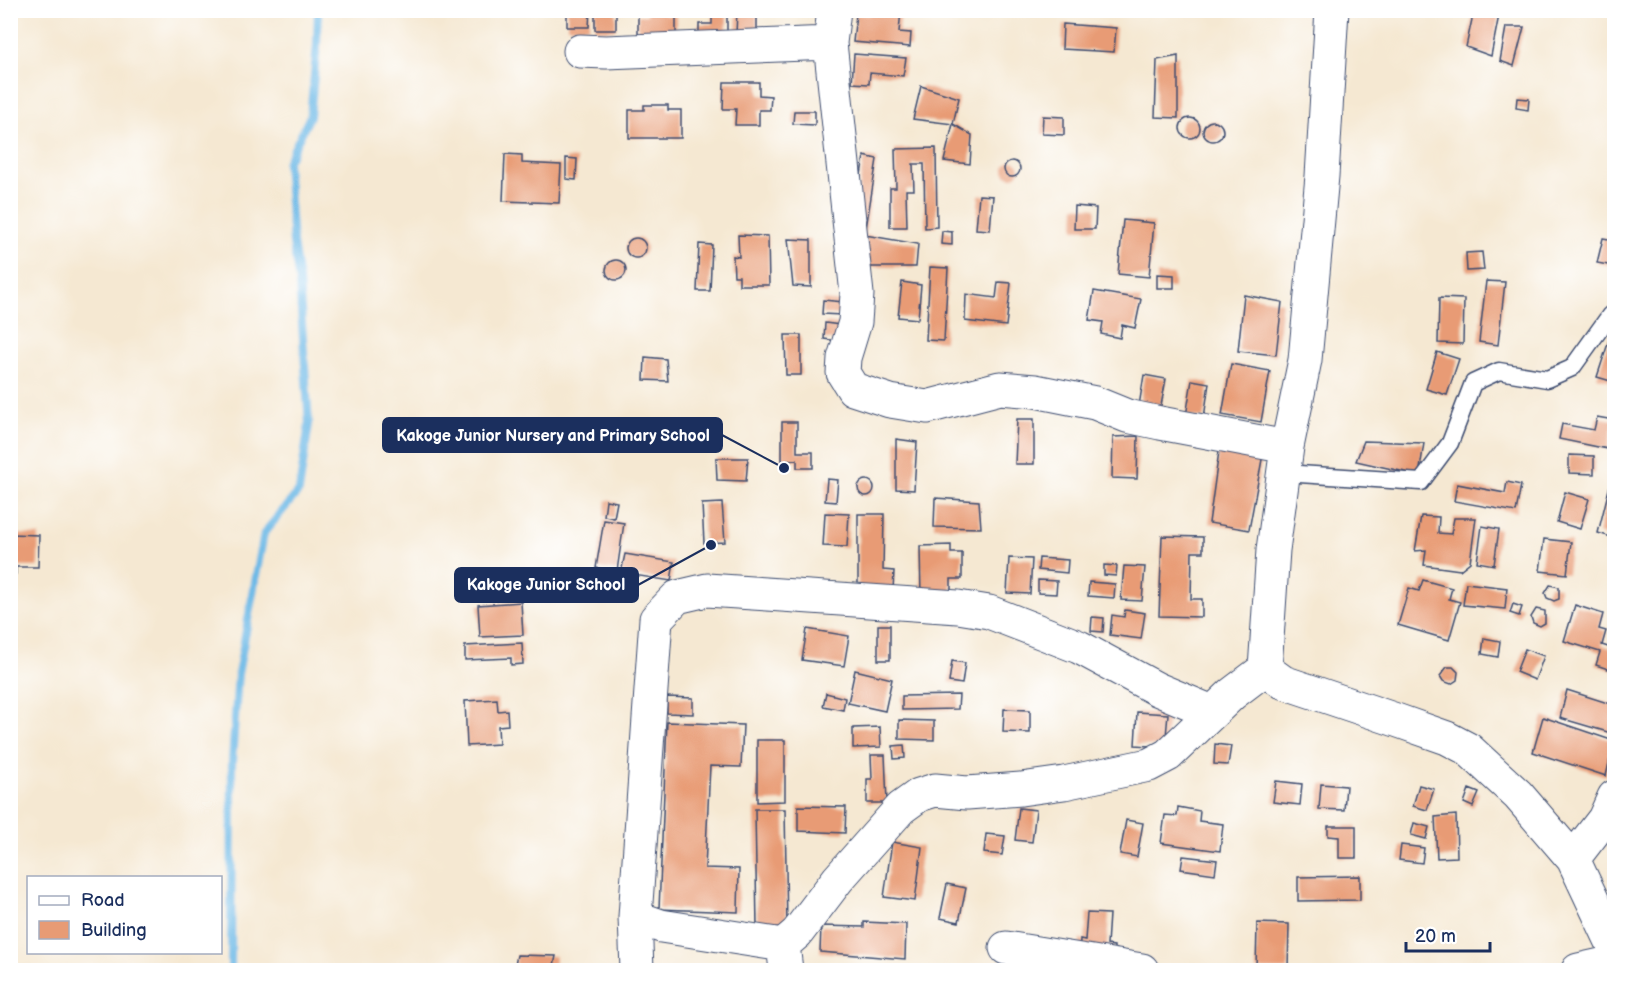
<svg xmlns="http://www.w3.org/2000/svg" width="1625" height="981" viewBox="0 0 1625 981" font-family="'Balsamiq Sans',sans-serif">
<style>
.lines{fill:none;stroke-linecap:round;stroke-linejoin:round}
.stream{stroke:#6db9e6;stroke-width:8}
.building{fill:#e89b75}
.lane-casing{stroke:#3c4b6f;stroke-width:19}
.street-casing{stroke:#3c4b6f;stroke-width:35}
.lane{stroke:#fff;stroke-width:16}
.street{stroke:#fff;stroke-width:33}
.leader{fill:none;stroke:#1b2f5e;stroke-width:2}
.callout-dot{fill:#1b2f5e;stroke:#fff;stroke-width:2}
.callout{fill:#1b2f5e;stroke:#1b2f5e;stroke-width:2}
.callout-label{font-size:16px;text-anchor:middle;font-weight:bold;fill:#fff}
</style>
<rect width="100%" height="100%" fill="#fff"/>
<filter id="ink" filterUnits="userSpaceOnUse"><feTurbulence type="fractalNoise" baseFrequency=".0167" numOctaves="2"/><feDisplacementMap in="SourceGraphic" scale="12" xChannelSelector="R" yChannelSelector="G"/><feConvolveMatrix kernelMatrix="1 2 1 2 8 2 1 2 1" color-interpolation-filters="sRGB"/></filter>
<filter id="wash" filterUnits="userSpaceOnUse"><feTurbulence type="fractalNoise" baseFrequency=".008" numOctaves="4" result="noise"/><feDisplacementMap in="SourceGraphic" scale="24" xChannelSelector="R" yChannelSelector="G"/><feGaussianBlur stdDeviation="1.35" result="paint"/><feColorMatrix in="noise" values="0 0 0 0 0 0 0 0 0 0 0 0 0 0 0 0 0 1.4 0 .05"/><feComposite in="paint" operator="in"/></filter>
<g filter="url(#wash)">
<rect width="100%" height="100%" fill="#f5e8d2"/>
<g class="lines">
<path class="stream" d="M231 970 232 761 238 674 264 533 299 491 309 424 299 281 293 243 287 163 310 116 317 45 318 10"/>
</g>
<g id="blocks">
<path class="building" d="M567 10H590L589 27H567Z
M595 10H616V30H595Z
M647 10H664V15H676V41H638V15H647Z
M712 10H727V36H699V24H712Z
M737 10H757V35H736Z
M871 10H901L899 32 911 33 910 47 853 42 856 14 870 15Z
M1474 10H1500L1491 56 1466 47Z
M1063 24 1116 28 1114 52 1062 49Z
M1506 27H1524L1514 66 1500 61Z
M854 54 906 58 903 76 870 73 869 84 852 83Z
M1178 56V118L1155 117 1157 60Z
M724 82H759V95L771 96 770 110H759V125H735L736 109H723Z
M921 86 959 98 953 124 913 119Z
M1517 98 1529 99 1528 110 1516 108Z
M644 105H668V110H681V138H629V110H644Z
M794 111H815V125L793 124Z
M1043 116 1064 117V135L1042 134Z
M1180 128a10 10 0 1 1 20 0a10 10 0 1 1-20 0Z
M1203 131a10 10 0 1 1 20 0a10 10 0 1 1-20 0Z
M953 124 972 135 970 164 944 161Z
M936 148 937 227 925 228 924 164H913L914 190H906L907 227H890V188H896L895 149Z
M505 154 522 155V163L561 165 559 203 503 201Z
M864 156 877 159 865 235 852 233Z
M566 158 577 159 576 180 566 179Z
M1004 169a8 8 0 1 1 16 0a8 8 0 1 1-16 0Z
M979 195 993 196 990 230 976 229Z
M1075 206 1096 208 1095 229H1074Z
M1123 220 1154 223 1149 277 1118 274Z
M942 231 952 232V245L941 244Z
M738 235 768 236 769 285H739V276H734L733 256 739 257Z
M865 235 918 244 916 267H867Z
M1603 238 1614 240V266L1597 263Z
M626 248a10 10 0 1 1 20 0a10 10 0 1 1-20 0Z
M788 239 811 240V287L793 286Z
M699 244 712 245 710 291H697Z
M1482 252 1484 270 1467 271 1466 253Z
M606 270a10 10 0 1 1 20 0a10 10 0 1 1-20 0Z
M930 267 948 268 944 341 926 340Z
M1157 274 1174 275V288H1157Z
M1486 281 1505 282 1498 345 1479 342Z
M902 282 921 285 918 319 898 317Z
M998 282 1011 283 1006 326 965 321 966 294 996 298Z
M1094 291 1141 299 1135 328 1122 325 1120 338 1101 334 1103 322 1089 320Z
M1244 295 1282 302 1276 355 1238 351Z
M1439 298 1464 299 1463 344 1438 343Z
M823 300 844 302 842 315 822 314Z
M825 323 840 325 838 341 824 339Z
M1612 331 1614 332V382L1597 377Z
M785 335H801V375H786Z
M1437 352 1459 359 1447 395 1426 389Z
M645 357 666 359 668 381 644 380Z
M1231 364 1270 371 1261 422 1222 415Z
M1144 375 1166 379 1159 416 1138 412Z
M1192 380 1209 383 1204 418 1186 416Z
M1597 417 1614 420 1608 449 1559 439 1562 424 1594 430Z
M1017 419H1034V464H1015Z
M782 422H797V452H813V468H797V460L782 461Z
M1138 436 1137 479 1112 478 1113 437Z
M896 439 917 442 914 490 896 489Z
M1364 441 1424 443 1419 475 1356 461Z
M1220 444 1263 454 1249 530 1209 523Z
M1569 455 1594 456V474L1569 473Z
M716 458H748L746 481 717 480Z
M1614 469V538L1598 533Z
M827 479 838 480 836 502 825 501Z
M858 488a8 8 0 1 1 16 0a8 8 0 1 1-16 0Z
M1507 482 1521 485 1516 512 1454 501 1457 484 1505 493Z
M1565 492 1589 499 1580 529 1557 522Z
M935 498 979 501 981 528 934 527Z
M606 500 617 502 614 518 604 516Z
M722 503 725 542 704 543 702 504Z
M825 513 849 514 847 547 823 546Z
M858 514H884L883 570 894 571 893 590H858Z
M1421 516 1439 517 1438 533 1451 534 1454 518H1476L1470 562 1460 570 1424 565 1426 550 1415 551Z
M604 520 624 523 617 571 596 568Z
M1482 526 1499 529 1494 565 1477 562Z
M10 534 39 535 38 567H16V574H10Z
M1162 536 1203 537V552H1192L1191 599H1202V617L1159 616Z
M1544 539 1571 542 1567 574 1540 571Z
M951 545V553H962V579H951V596L921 597 920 546Z
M625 554 674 562 671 581 621 573Z
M1009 558 1032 559 1030 594 1007 593Z
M1039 558 1068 560 1067 573 1038 570Z
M1104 565 1117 566 1116 576 1104 575Z
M1124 566 1145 567 1142 601 1121 600Z
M1038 580 1057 581 1056 594 1038 593Z
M1423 580 1452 588 1449 599 1460 602 1449 640 1398 625 1409 588 1419 591Z
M1089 582 1115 584 1114 598 1088 596Z
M1466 583 1507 588 1505 609 1463 605Z
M1550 585 1559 587V599L1554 601 1547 598 1545 593Z
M521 602 523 635 480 637 478 605Z
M1513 604 1522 607 1519 616 1510 613Z
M1575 605 1603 614 1599 629 1606 631 1602 645 1614 649V671L1596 665 1600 652 1564 641Z
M1536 609 1545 611V623L1540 626 1533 623 1531 617Z
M1125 610 1145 613 1141 639 1110 635 1112 615 1124 617Z
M1092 617 1104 618 1103 632 1091 631Z
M878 625H890V660H878Z
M807 629 849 636 844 666 802 660Z
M1484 638 1500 641 1498 657 1482 654Z
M522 643 523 664 511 665V658L465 660V646Z
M1525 649 1544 656 1535 680 1516 672Z
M952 661 965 663 962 684 949 682Z
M1447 667H1453L1458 672 1457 680 1451 684 1443 681 1440 676Z
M855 670 892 679 885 711 848 703Z
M1567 690 1614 705 1611 733 1560 718Z
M826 693 845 698 843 710 823 706Z
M959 695 958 709 902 710V696Z
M667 697 693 698V714L667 713Z
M497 699 498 711 507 710 508 725 498 726 499 744 467 746 465 701Z
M1004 709 1030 710V733L1003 732Z
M1137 712 1168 714 1165 747 1135 745Z
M1543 717 1614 741 1606 776 1533 752Z
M899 720 934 721V740L899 739Z
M667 722 743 725 741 767 710 766 705 868 739 869 738 912 659 909Z
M880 727 881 747 853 748V728Z
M757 740H785V801L757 802Z
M1215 744 1231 746 1228 765 1214 764Z
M904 745 905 758 894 759 893 746Z
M871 755H885L887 803H867V779H872Z
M1276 781 1302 784 1300 805 1273 802Z
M1321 784 1346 786 1344 810 1319 809Z
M1419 785 1434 789 1427 810 1413 806Z
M1469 789 1479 793 1473 807 1464 803Z
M798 806 846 807 845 833 798 831Z
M1178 807 1200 811 1199 821 1223 824 1220 851 1161 843 1165 815 1177 816Z
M1019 808 1036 810 1032 842 1015 840Z
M755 809H785L787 927 757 928Z
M1456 815 1457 857 1437 858 1435 817Z
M1126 820 1143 823 1137 857 1120 854Z
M1414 823 1429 827 1426 839 1411 835Z
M1328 826H1356V858H1339V837L1328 836Z
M986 834 1005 836 1002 855 984 853Z
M892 842 922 847 915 901 884 897Z
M1401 845 1424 848 1422 863 1399 860Z
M1183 856 1217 860 1215 874 1181 869Z
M1360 876V900L1298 901V877Z
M947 884 966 888 959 922 940 918Z
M1087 913 1109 914 1107 945 1114 946V962L1079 960 1080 939 1085 940Z
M864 922 906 924 905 959 820 952 821 926 864 927Z
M1257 923 1289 924 1288 970H1256Z
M517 955 556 956 553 970H514Z"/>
</g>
</g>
<g filter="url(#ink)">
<use href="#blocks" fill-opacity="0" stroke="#3c4b6f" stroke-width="1.5"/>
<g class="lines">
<g class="lane-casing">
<path id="lane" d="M1284 473 1421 482 1450 443 1473 383 1499 371 1547 379 1572 368 1610 315"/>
</g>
<g class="street-casing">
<path id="street" d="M834 10 830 43 857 294 855 322 844 358 843 373 853 389 890 401 927 407 1000 388 1035 391 1095 403 1127 416 1160 423 1287 447
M1332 10 1322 176 1305 360 1287 447 1273 550 1265 669 1283 682 1396 720 1447 738 1468 749 1518 795 1573 859 1614 946
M580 51 606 52 830 43
M1573 859 1604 819 1614 797
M635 917 661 926 783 945 786 970
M783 945 797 933 838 879 901 808 919 795 935 790 967 793 1021 789 1064 783 1149 765 1168 755 1232 694 1265 669
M1006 948 1142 970
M637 970 635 917 656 619 677 597 707 590 958 607 989 612 1079 647 1157 689 1212 712
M1578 970 1614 962"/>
</g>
<use href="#lane" class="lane"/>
<use href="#street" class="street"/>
</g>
</g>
<path class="leader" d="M784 468L722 435M711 545L638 585"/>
<g class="callout-dot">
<circle cx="784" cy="468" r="6"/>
<circle cx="711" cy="545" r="6"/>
</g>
<g class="callout">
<rect x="383" y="418" width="339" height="34" rx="6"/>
<rect x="455" y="568" width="183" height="34" rx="6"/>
</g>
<g class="callout-label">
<text x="553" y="441">Kakoge Junior Nursery and Primary School</text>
<text x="546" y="590">Kakoge Junior School</text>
</g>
<rect width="1625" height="981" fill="none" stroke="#fff" stroke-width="36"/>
<rect x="27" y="876" width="195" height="78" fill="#ffffff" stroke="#a4acbf" stroke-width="1.5"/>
<rect x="39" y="896" width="30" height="9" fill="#ffffff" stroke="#a4acbf" stroke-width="1.5"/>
<text x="81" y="906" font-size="18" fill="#1b2f5e">Road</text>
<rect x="39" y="921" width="30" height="18" fill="#e89b75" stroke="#a4acbf" stroke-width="1.5"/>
<text x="81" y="936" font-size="18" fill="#1b2f5e">Building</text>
<path d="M1406 942v9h84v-9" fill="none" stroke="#1b2f5e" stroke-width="3"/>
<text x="1415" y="942" font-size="18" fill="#1b2f5e" stroke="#ffffff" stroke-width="4.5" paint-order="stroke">20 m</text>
</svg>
